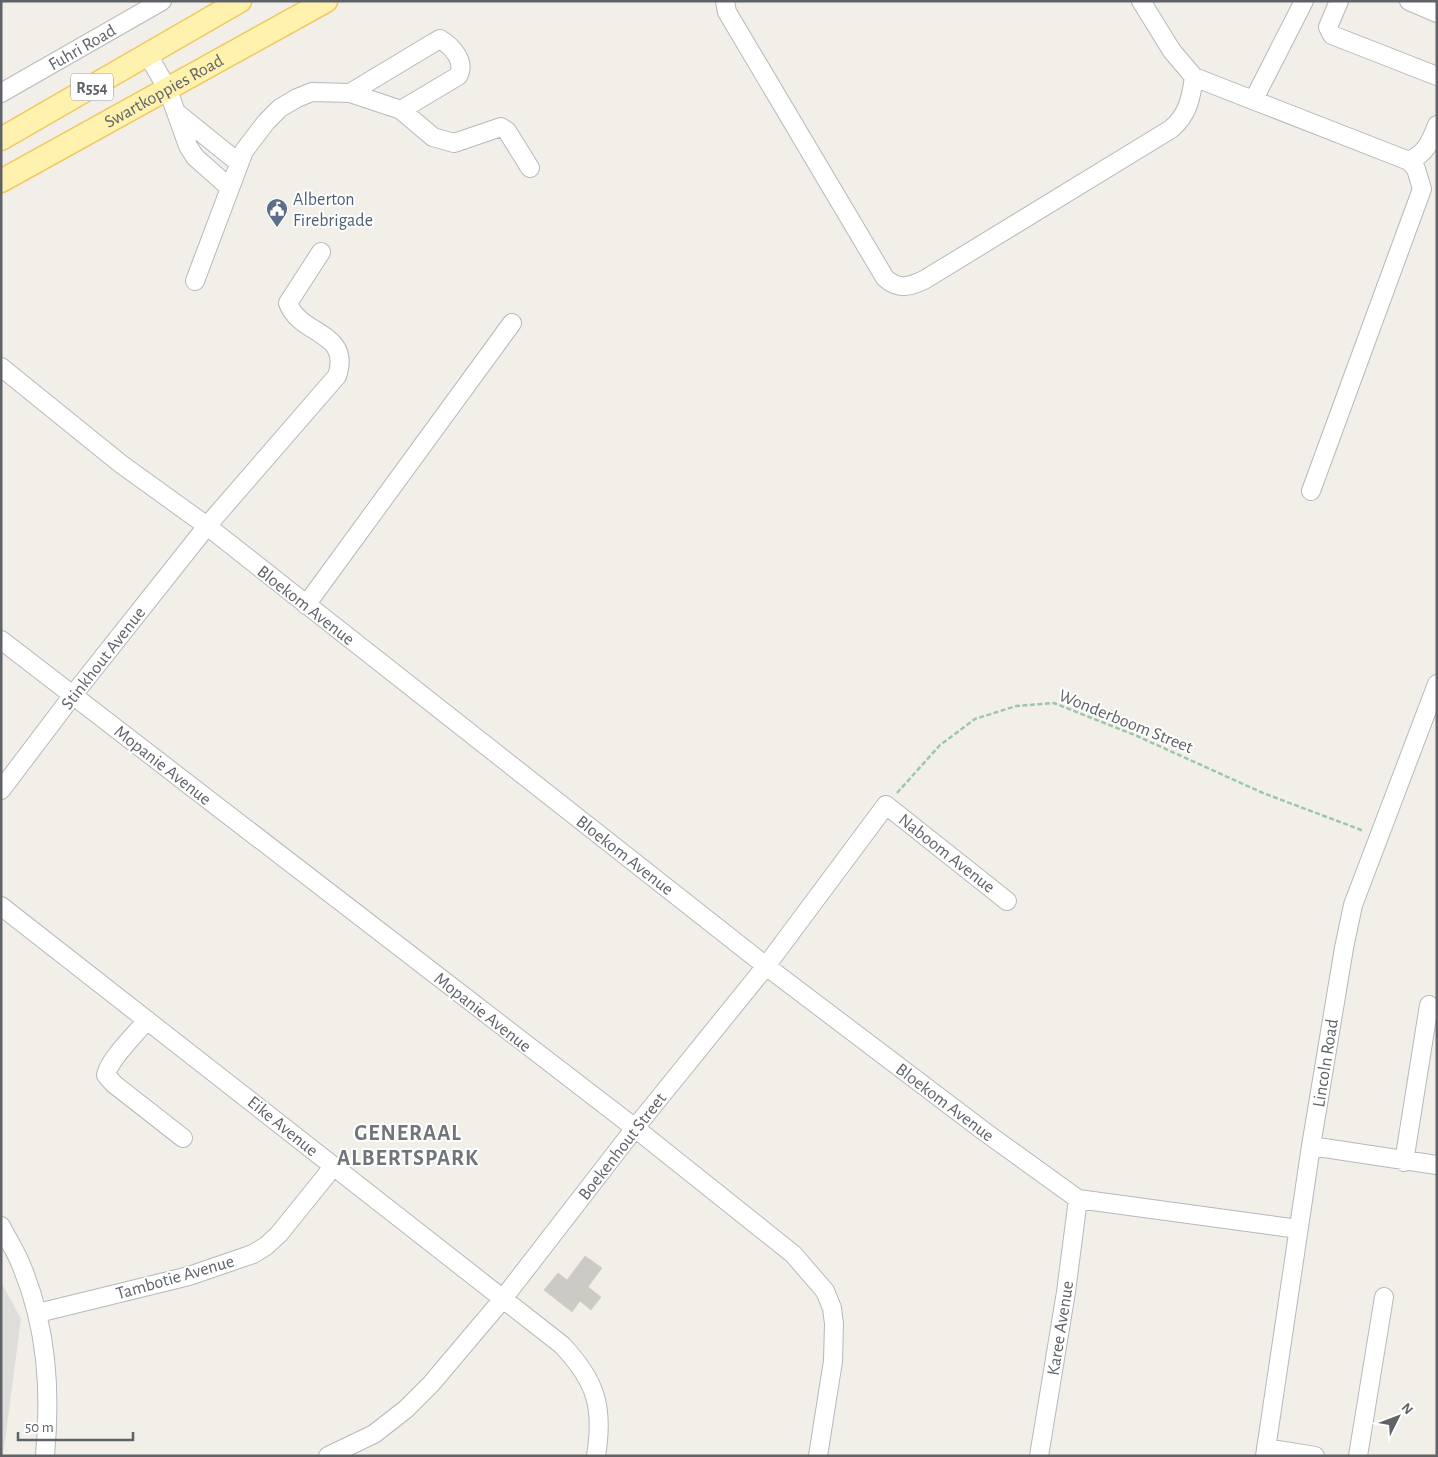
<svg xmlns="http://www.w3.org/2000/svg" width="1438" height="1457" viewBox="0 0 1438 1457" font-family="'Alegreya Sans',sans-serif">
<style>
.industrial{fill:#e0deda}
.building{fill:#cccac5;stroke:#d6d1c6}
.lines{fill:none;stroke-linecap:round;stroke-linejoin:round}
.minor-casing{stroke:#b5b8bc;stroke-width:20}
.major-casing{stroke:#f2c960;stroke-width:25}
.path{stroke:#9cc7a9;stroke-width:2.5;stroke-dasharray:5 2.5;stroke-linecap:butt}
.minor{stroke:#fff;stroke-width:18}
.major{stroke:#fff2af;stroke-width:22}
.labels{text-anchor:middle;stroke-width:4;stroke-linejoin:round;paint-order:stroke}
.shield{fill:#fff;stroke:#8f9295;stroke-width:1}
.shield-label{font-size:16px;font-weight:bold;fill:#5f6368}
.street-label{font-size:18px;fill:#5f6368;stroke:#fff}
.service-label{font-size:18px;fill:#4e5e75;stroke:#fff;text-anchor:start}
.district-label{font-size:22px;font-weight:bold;letter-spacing:1px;fill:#70757a;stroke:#fff}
</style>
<rect width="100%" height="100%" fill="#f1efe8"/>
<path class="industrial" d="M1 1282 21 1319 3 1456H1Z"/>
<path class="building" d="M585 1256 602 1268 588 1287 601 1297 591 1310 580 1301 572 1312 544 1290 558 1273 567 1280Z"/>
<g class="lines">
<g class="minor-casing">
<path id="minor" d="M725 1 727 12 885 278C898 290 909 287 924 280L1171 129C1188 115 1191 98 1194 77L1172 51 1141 1
M1339 1 1328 27 1332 35 1437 76
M1409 1 1437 13
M148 55 168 90 188 146 195 157 230 188
M1194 77 1409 161 1416 169 1422 189 1311 491
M1 93 162 1
M350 93 433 43 440 39C453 47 466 62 458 76L401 110
M1254 99 1304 1
M177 113 239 163
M1409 161C1426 153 1430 143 1437 125
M195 281 244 151 266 122 280 108 297 98 312 92 350 93 401 110 433 137 454 143 501 127 507 131 530 168
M1 367 121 464 207 526 766 966 985 1132 1078 1199 1298 1229
M306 605 512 323
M1 640 635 1128 793 1254 825 1291 832 1308 834 1324 833 1361 818 1456
M1 790 73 695 207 526 337 376C352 331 300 336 288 303L321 252
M1 906 562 1345C596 1381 604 1407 596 1456
M147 1020C137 1033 109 1059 106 1075L114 1084 183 1138
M1311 1146 1437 1165
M1404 1162 1429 1005
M1 1226C8 1240 17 1253 22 1267 47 1328 51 1391 45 1456
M38 1313 189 1276 253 1254 266 1246 279 1234 333 1167
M1266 1448 1315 1456
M328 1456 374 1434 406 1409 431 1384 502 1300 635 1128 766 966 886 805 1007 901
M1039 1456 1066 1292 1078 1199
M1265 1456 1311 1146 1344 948 1353 905 1437 684
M1358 1456 1384 1297"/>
</g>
<g class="major-casing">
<g id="major">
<path d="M1 139 240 1"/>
<path id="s1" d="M1 181 326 1"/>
</g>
</g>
<path class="path" d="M897 793 940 745 975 719 1016 706 1054 703 1137 736 1263 793 1364 831"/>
<use href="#minor" class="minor"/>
<use href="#major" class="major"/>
</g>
<defs>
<g id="civic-pin" transform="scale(1.125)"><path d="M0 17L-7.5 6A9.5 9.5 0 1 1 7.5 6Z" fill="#5c6f8a" stroke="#fff"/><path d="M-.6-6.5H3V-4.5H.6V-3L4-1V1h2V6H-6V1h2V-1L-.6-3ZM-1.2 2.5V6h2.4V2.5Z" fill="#fff"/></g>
</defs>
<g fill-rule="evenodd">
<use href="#civic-pin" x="277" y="209"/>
</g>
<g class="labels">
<rect class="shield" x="71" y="73.5" width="42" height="27" rx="4"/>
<g class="shield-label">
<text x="92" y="93">R554</text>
</g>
<g class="street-label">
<text transform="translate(82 47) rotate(-30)" y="6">Fuhri Road</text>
<text dy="6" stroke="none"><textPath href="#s1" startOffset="186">Swartkoppies Road</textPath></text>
<text transform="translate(306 605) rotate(38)" y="6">Bloekom Avenue</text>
<text transform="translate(103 658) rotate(-52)" y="6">Stinkhout Avenue</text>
<text transform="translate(1126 721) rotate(22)" y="6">Wonderboom Street</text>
<text transform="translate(163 765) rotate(38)" y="6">Mopanie Avenue</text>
<text transform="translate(947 853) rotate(38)" y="6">Naboom Avenue</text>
<text transform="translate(625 855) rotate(38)" y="6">Bloekom Avenue</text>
<text transform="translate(483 1012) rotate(38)" y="6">Mopanie Avenue</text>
<text transform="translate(1325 1063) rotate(-81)" y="6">Lincoln Road</text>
<text transform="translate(945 1102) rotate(37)" y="6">Bloekom Avenue</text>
<text transform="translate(283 1126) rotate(39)" y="6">Eike Avenue</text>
<text transform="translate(622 1146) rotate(-52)" y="6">Boekenhout Street</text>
<text transform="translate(175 1277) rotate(-16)" y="6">Tambotie Avenue</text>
<text transform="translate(1060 1328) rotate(-81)" y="6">Karee Avenue</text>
</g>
<g class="service-label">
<text x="293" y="205">Alberton<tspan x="293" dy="21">Firebrigade</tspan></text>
</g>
<g class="district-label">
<text x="408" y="1140">GENERAAL<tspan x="408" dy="25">ALBERTSPARK</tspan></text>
</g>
</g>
<rect width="1438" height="1457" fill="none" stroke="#5f6368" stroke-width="5"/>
<g transform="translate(1398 1417) rotate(48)" stroke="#ffffff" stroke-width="4" paint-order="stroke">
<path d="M0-4L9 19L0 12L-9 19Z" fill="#5f6368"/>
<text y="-8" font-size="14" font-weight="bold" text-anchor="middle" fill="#5f6368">N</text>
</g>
<path d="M18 1432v8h115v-8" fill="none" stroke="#5f6368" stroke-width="2.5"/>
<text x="25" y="1432" font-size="15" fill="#5f6368" stroke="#ffffff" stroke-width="4" paint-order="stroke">50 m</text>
</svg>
